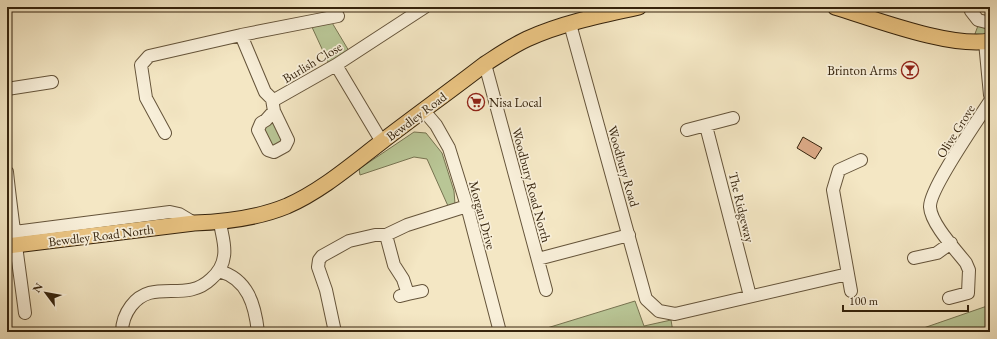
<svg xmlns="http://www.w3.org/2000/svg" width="997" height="339" viewBox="0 0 997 339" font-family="'EB Garamond',serif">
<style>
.green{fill:#b9c696;stroke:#777451}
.building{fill:#dba986;stroke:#35230c}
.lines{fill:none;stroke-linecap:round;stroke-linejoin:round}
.minor-casing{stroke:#65543a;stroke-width:14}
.major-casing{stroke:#35230c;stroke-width:17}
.minor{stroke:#f8efd9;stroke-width:12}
.major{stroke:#eac482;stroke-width:15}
.labels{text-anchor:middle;stroke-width:3.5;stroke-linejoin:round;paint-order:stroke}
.street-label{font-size:13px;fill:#35230c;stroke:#f8efd9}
.poi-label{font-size:13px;fill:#35230c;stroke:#f8efd9;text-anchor:end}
</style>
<rect width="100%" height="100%" fill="#f4e7c4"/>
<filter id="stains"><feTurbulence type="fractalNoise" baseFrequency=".005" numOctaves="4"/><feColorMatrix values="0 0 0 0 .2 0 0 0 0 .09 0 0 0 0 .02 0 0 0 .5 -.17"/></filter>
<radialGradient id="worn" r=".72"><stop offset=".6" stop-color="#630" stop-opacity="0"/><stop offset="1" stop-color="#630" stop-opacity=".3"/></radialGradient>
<path class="green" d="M331 21 349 51 329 64 311 25Z
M979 23 990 25V39H973Z
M271 116 288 140 274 152 259 126Z
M414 132 426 133 442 153 454 191 455 204 448 206 427 159 414 157 360 175 359 169Z
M635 301 644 326 671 320 673 332H534Z
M990 305V332H912Z"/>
<path class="building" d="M803 137 822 148 815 159 797 148Z"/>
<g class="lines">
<g class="minor-casing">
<path id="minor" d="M970 7 971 11 978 20 990 23
M570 24 646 299 659 311 675 314 848 274
M241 35 265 92 272 99H276L336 65 425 7
M985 42 990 95
M485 64 546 290
M336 65 382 142
M7 89 52 82
M272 99 274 111 288 140 285 146 274 152 268 150 258 130 261 123 266 120 274 111
M424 111 436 125 449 148 467 206 500 332
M706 126 750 296
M687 130 733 118
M165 133 146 98 141 65 149 56 241 35 338 16
M7 172C12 220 19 266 25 313
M7 233 170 212 179 214 194 223
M386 235 394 265 403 279 408 294 400 296
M914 258 937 253 951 243
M538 259 629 235
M219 271C248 279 255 305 258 332
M851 291 833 190 839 170 861 160
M408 294 422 291
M949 298 968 293 969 270 966 263C956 250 931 224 930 207 929 189 978 120 990 101
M122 332C122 322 125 314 131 306 153 277 185 304 211 279 218 273 223 265 224 256 226 245 221 232 220 222
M335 332 326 290 318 267 319 260 322 256 349 241 375 235H386L407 225 467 206"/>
</g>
<g class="major-casing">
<path id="major" d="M835 7C875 19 950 48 990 41
M7 246 194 223C225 222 258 218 287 206 321 191 350 166 380 143 415 116 450 91 485 64 499 55 512 46 527 39 562 23 602 15 639 7"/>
</g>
<use href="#minor" class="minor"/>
<use href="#major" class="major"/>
</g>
<defs>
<g id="bar-ring" transform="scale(0.9)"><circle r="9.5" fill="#f8efd9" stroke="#8f2418" stroke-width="1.5"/><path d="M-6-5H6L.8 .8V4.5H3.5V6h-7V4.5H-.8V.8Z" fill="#8f2418"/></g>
<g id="supermarket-ring" transform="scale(0.9)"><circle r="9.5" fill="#f8efd9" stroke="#8f2418" stroke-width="1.5"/><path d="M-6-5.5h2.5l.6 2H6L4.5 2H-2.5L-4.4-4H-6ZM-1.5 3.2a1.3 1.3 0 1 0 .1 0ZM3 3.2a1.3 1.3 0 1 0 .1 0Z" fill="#8f2418"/></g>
</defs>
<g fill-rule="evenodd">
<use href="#bar-ring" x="910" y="70"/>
<use href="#supermarket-ring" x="476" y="102"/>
</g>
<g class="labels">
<g class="street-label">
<text transform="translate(312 62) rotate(-31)" y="5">Burlish Close</text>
<text transform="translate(416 116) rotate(-37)" y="5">Bewdley Road</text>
<text transform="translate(955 131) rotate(-58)" y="5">Olive Grove</text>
<text transform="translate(624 166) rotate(74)" y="5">Woodbury Road</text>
<text transform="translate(532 185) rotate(75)" y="5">Woodbury Road North</text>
<text transform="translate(742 207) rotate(76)" y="5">The Ridgeway</text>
<text transform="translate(483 215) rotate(75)" y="5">Morgan Drive</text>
<text transform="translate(101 235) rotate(-7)" y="5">Bewdley Road North</text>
</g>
<g class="poi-label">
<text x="897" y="75">Brinton Arms</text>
<text x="489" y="107" text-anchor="start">Nisa Local</text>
</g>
</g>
<rect width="997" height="339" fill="none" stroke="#f4e7c4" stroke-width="24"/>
<rect x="8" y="8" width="981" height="323" fill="none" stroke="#35230c" stroke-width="2"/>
<rect x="12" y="12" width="973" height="315" fill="none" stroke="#35230c"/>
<g transform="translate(46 293) rotate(302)" stroke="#f8efd9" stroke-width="3" paint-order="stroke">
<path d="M0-3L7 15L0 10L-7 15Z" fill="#35230c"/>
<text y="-6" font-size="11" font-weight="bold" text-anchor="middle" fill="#35230c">N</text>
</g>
<path d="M843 305v6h125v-6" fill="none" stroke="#35230c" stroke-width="2"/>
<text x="849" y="305" font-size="12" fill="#35230c" stroke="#f8efd9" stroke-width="3" paint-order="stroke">100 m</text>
<rect width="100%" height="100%" filter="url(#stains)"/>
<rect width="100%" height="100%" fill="url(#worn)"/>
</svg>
